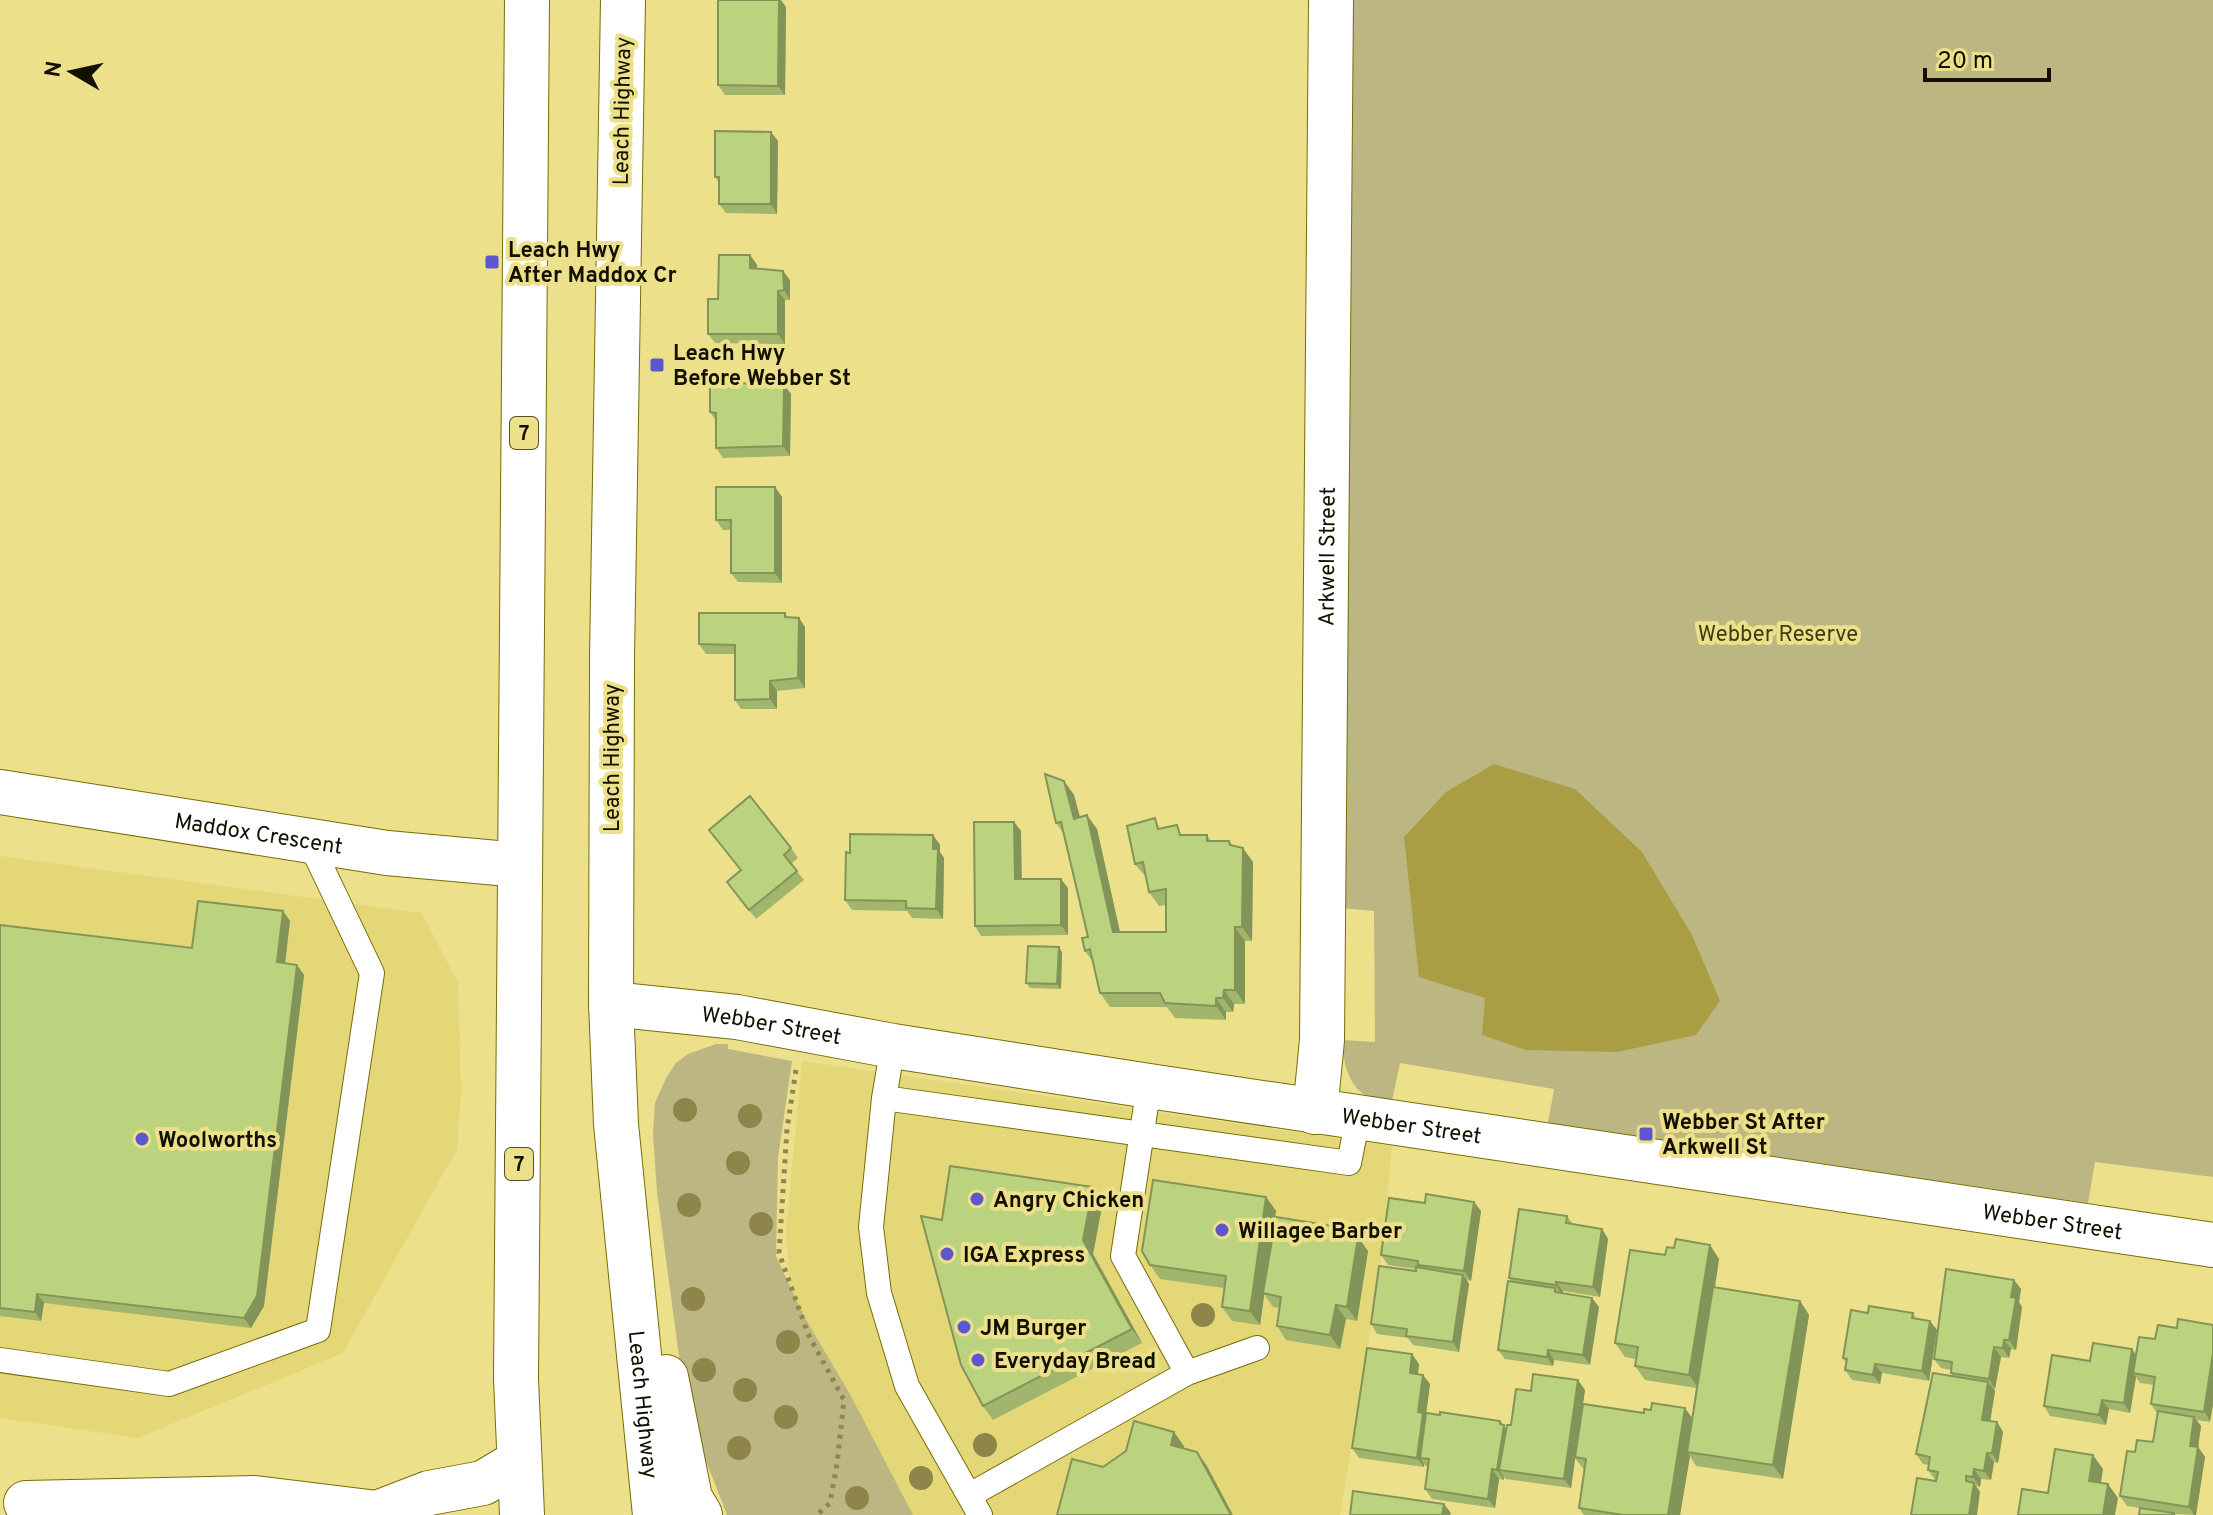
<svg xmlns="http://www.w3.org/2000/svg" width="2213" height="1515" viewBox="0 0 2213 1515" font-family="Overpass,sans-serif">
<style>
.built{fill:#e4d777}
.green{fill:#bcb683}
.forest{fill:#aa9e44}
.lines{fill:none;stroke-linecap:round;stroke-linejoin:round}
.service-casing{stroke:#786c07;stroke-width:26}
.minor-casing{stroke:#786c07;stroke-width:46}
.trunk-casing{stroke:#786c07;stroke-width:46}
.path{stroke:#8f874f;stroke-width:5;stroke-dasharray:4 6;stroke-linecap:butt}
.service{stroke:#fff;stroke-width:24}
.minor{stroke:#fff;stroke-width:44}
.trunk{stroke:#fff;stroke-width:44}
.tree{fill:#8d8549}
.wall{fill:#a1b56d}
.shaded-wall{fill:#839459}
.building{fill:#bbd37f;stroke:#839459;stroke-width:2}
.poi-dot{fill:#5e56ce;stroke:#ece08a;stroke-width:3}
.labels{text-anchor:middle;stroke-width:8;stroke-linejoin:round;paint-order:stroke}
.shield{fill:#ece08a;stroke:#554e29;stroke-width:2}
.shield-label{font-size:20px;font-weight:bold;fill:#141000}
.street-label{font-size:22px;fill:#141000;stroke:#ece08a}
.poi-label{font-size:22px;font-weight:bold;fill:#141000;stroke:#ece08a;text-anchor:start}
.park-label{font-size:22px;fill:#3f3a13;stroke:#ece08a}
</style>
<rect width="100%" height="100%" fill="#ece08a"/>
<path class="built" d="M0 856 422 913 458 983 461 1091 457 1149 343 1353 138 1438 0 1418Z
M802 1061 1392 1146 1380 1271 1340 1515H901L792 1319 786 1232Z"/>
<path class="green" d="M1348 0H2213V1177L2095 1162 2088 1203 1548 1123 1554 1089 1400 1063 1392 1101C1384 1099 1372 1098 1365 1095 1347 1084 1343 1059 1342 1040L1375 1042 1374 911 1342 908Z
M716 1044H728V1049L792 1061 778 1158 776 1256 805 1318 851 1396 913 1515H727L686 1409 657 1192 653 1134 655 1103 666 1078 676 1063 688 1054Z"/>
<path class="forest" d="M1494 764 1575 789 1642 852 1692 935 1720 1001 1696 1035 1617 1052 1526 1050 1482 1035 1485 998 1419 977 1404 837 1446 792Z"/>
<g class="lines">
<g class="service-casing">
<path id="service" d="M893 1046 884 1098 871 1227 879 1293 907 1386 980 1515
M884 1098 1349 1163 1358 1118
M0 1360 169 1384 318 1330 372 973 309 841
M1187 1373 1257 1348
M970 1495 1187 1373 1123 1256 1149 1086"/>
</g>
<g class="minor-casing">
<g id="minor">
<path id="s1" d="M0 792 387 853 520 865"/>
<path id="s2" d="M611 1004 737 1017 893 1046 1149 1086 2213 1245"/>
<path id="s3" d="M1315 1112 1322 1040 1331 0"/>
</g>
</g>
<g class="trunk-casing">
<g id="trunk">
<path id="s4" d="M623 0 612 658 611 1004 616 1124 655 1515"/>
<path d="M666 1377 690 1498 700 1515"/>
<path d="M26 1503 255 1498 377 1513 429 1493 483 1483 518 1462"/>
<path d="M522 1515 516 1379 527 0"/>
</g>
</g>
<path class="path" d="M796 1070 787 1129 779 1253 808 1334 844 1400 837 1464 830 1503 817 1515"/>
<use href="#service" class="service"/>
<use href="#minor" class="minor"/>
<use href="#trunk" class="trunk"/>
</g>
<g class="tree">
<circle cx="685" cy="1110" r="12"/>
<circle cx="750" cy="1116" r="12"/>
<circle cx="738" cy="1163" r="12"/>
<circle cx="689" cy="1205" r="12"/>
<circle cx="761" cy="1224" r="12"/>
<circle cx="693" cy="1299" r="12"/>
<circle cx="1203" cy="1315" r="12"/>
<circle cx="788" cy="1342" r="12"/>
<circle cx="704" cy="1370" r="12"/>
<circle cx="745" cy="1390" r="12"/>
<circle cx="786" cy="1417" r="12"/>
<circle cx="985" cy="1445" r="12"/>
<circle cx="739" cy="1448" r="12"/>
<circle cx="921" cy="1478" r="12"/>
<circle cx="857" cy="1498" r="12"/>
</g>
<path class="wall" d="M786 7 785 95H725L718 85Z
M771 132 778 141 777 214 726 213 719 204V183L715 177Z
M750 255 757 265V268L790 280V300H785V344L715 343 708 334 718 299Z
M784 385 791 394 790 456 723 458 716 448V421L710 412Z
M775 487 782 497V583L738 582 731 573V530H723L716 520Z
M785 613 788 617 805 627V688L777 691V709H741L735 700V654H706L699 644Z
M1064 781 1074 795 1080 817 1097 829 1120 932H1166V905L1159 906 1149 892 1146 877 1135 864 1162 828 1184 835H1207L1211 841H1229L1232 845 1253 862 1252 941H1245V1004H1234L1233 1012H1226V1020L1175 1018 1167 1007H1110L1100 993 1093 962 1085 951 1088 937 1064 834 1056 823Z
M1014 822 1021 831V879L1068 888V935L981 936 975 926Z
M709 830 791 848 798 858 791 864 804 880 756 919 727 882 741 871Z
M933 835 940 845V852L944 858 943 919 912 918 907 911 852 910 845 900 850 853Z
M283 911 290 921 285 963 297 965 304 975 264 1306 251 1328 44 1303 41 1321 0 1316V925L192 948Z
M1062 952 1061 989 1030 988 1026 983Z
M1266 1197 1276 1211 1269 1256 1339 1227 1344 1235 1368 1251 1357 1321 1346 1319 1340 1349 1286 1340 1277 1326 1279 1308 1273 1307 1264 1294 1260 1325 1232 1321 1222 1307 1224 1288 1160 1279 1150 1265Z
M1103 1201 1093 1254 1142 1343 993 1420 983 1406 942 1220Z
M1474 1202 1481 1211 1471 1281 1467 1280 1469 1284 1459 1352 1413 1345 1408 1338 1377 1334 1371 1324 1416 1271V1269L1388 1265 1381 1255 1425 1203Z
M1567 1216 1573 1224 1602 1229 1608 1239 1600 1297 1563 1291V1293L1599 1307 1590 1365 1554 1360 1553 1366 1505 1359 1498 1350 1511 1281 1509 1278Z
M1710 1245 1719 1259 1715 1288 1800 1301 1809 1315 1783 1479 1696 1466 1690 1456 1680 1515H1584L1579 1508 1585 1471 1575 1458 1571 1488 1506 1479 1504 1477V1480L1499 1479 1495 1508 1432 1499 1425 1489 1428 1468 1424 1464V1467L1359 1458 1352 1448 1419 1364 1418 1374 1423 1375 1430 1384 1426 1416 1502 1425 1506 1428 1511 1425 1531 1391 1585 1390 1580 1422 1644 1413 1692 1418 1696 1388 1645 1380 1635 1366 1636 1359 1625 1357 1615 1343 1665 1255 1674 1248Z
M2014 1280 2021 1289 2019 1302 2022 1307 2016 1350 2011 1349 2009 1358 2001 1357 1995 1389H1993L1995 1391 1990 1421 1997 1422 2003 1432 1998 1463 1994 1462 1991 1480 1981 1479 1980 1487 1976 1486 1980 1492 1936 1481 1928 1470 1929 1465 1923 1464 1916 1454 1952 1376 1951 1373V1370L1941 1368 1934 1359Z
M1868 1313H1913L1916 1319 1930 1321 1937 1330 1929 1381 1882 1373 1880 1384 1852 1380 1845 1370 1846 1363 1843 1358Z
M2155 1339 2210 1422 2197 1420 2201 1426 2198 1447 2205 1457 2196 1515 2175 1514 2176 1515H2139L2140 1508 2127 1506 2120 1496 2135 1452 2153 1442 2157 1413 2151 1404 2154 1385 2140 1383 2136 1377 2130 1413 2109 1409 2106 1425 2050 1416 2044 1406 2090 1361 2136 1355Z"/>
<path class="shaded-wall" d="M779 0H781L786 7 785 95 778 86Z
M771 132 778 141 777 214 771 204Z
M750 255 757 265V278L750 268Z
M783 271 790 280V300L784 290Z
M778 291 785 300V344L778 334Z
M784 385 791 394 790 456 783 446Z
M775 487 782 497V583L775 573Z
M799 618 805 627V688L798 678Z
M770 681 777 691V709L770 699Z
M1064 781 1074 795 1084 833 1074 819Z
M1087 815 1097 829 1123 946 1113 932Z
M1014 822 1021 831 1022 889 1015 879Z
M933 835 940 845V852L944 858 943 919 936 909Z
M1243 848 1253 862 1252 941 1242 927Z
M1061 879 1068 888V935L1061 925Z
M283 911 290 921 284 972 277 962Z
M1235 927 1245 941V1004L1235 990Z
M1059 947 1062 952 1061 989 1057 984Z
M297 965 304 975 264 1306 251 1328 244 1318Z
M1224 990 1234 1004 1233 1012 1223 998Z
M1216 998 1226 1012V1020L1216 1006Z
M1093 1187 1103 1201 1093 1254 1142 1343 1132 1329 1083 1240Z
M1266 1197 1276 1211 1260 1325 1250 1311Z
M1474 1202 1481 1211 1471 1281 1464 1271Z
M1602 1229 1608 1239 1600 1297 1593 1287Z
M1358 1237 1368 1251 1357 1321 1347 1307Z
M1710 1245 1719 1259 1699 1389 1689 1375Z
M1463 1275 1469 1284 1459 1352 1453 1342Z
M2014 1280 2021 1289 2019 1302 2022 1307 2016 1350 2009 1340 2011 1297Z
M1556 1282 1563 1291 1562 1295 1556 1285Z
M37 1294 44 1303 41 1321 35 1312Z
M1592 1298 1599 1307 1590 1365 1583 1355Z
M1800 1301 1809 1315 1783 1479 1773 1465Z
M1336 1305 1346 1319 1340 1349 1330 1335Z
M1930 1321 1937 1330 1929 1381 1922 1371Z
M2004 1340 2011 1349 2009 1358 2003 1348Z
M1994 1347 2001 1357 1995 1389 1989 1379Z
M2132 1349 2139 1359 2133 1373 2136 1377 2130 1413 2124 1403Z
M1548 1350 1554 1360 1553 1366 1547 1357Z
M2213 1353V1405L2210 1422 2204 1412Z
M1412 1354 1419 1364 1417 1382 1410 1373Z
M1875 1364 1882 1373 1880 1384 1873 1375Z
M1423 1375 1430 1384 1420 1458 1424 1464V1467L1417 1458 1418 1412Z
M1578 1380 1585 1390 1571 1488 1564 1479Z
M1988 1382 1995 1391 1989 1429 1982 1420Z
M2102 1400 2109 1409 2106 1425 2099 1415Z
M1685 1408 1695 1422 1687 1452 1690 1456 1680 1515H1668Z
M2194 1417 2201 1426 2197 1455 2190 1446Z
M1500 1421 1510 1434 1499 1470 1504 1477V1480L1497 1470Z
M1997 1422 2003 1432 1998 1463 1992 1453Z
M1174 1432 1184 1446 1181 1459 1171 1445Z
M2198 1447 2205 1457 2196 1515H2194L2189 1507Z
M1197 1452 1207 1466 1233 1515H1231Z
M1987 1453 1994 1462 1991 1480 1984 1471Z
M2093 1455 2103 1469 2099 1495 2089 1481Z
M1492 1469 1499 1479 1495 1508 1488 1499Z
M1974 1469 1981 1479 1980 1487 1973 1477Z
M1974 1483 1980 1492 1977 1515H1969Z
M2108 1484 2118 1498 2115 1515H2103Z
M1444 1504 1451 1513 1450 1515H1442Z"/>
<path class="building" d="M718 0H779L778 86 718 85Z
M715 131 771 132V204H719V177H715Z
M719 255H750V268L783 271 784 290 778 291V334H708V299H718Z
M710 382 784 385 783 446 716 448V413L710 412Z
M716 487H775V573H731V520H716Z
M699 613H785V617L799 618 798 678 770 681V699L735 700V645L699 644Z
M1045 774 1064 781 1074 819 1087 815 1113 932H1166V889L1149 892 1143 862 1135 864 1127 826 1155 818 1158 829 1177 825 1180 835H1207V841H1229L1230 845 1243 848 1242 927H1235V990H1224L1223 998H1216V1006L1165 1003 1160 993H1100L1090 949 1085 951 1082 938 1088 937 1061 822 1056 823Z
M750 796 791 848 784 855 797 871 749 910 727 882 741 870 709 830Z
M974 822H1014L1015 879H1061V925L975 926Z
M850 834 933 835V849H938L936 909 906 908V901L845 900 846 852 850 853Z
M198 901 283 911 277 962 297 965 257 1296 244 1318 37 1294 35 1312 0 1308V925L192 948Z
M1028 946 1059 947 1057 984 1026 983Z
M950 1166 1093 1187 1083 1240 1132 1329 983 1406 961 1365 921 1216 942 1220Z
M1153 1180 1266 1197 1250 1311 1222 1307 1226 1276 1150 1265 1142 1251Z
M1426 1194 1474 1202 1464 1271 1418 1265V1261L1381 1255 1389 1198 1425 1203Z
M1519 1209 1567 1216 1566 1223 1602 1229 1593 1287 1556 1282V1285L1509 1278Z
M1276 1217 1339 1227 1338 1234 1358 1237 1347 1307 1336 1305 1330 1335 1277 1326 1281 1297 1263 1293Z
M1676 1239 1710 1245 1689 1375 1635 1366 1638 1347 1615 1343 1630 1250 1665 1255 1667 1247 1674 1248Z
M1379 1266 1416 1271V1267L1463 1275 1453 1342 1406 1336 1407 1329 1371 1324Z
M1946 1269 2014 1280 2011 1297 2016 1298 2009 1340H2004L2003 1348 1994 1347 1989 1379 1951 1373 1952 1362 1934 1359Z
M1508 1281 1555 1288V1292L1592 1298 1583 1355 1548 1350 1547 1357 1498 1350Z
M1713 1287 1800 1301 1773 1465 1687 1452Z
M1869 1306 1913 1313 1912 1318 1930 1321 1922 1371 1875 1364 1873 1375 1845 1370 1847 1359 1843 1358 1851 1310 1868 1313Z
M2178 1319 2213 1325V1353L2204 1412 2151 1404 2155 1377 2133 1373 2139 1337 2155 1339 2158 1325 2177 1328Z
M2093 1343 2132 1349 2124 1403 2102 1400 2099 1415 2044 1406 2052 1355 2090 1361Z
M1367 1348 1412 1354 1410 1373 1423 1375 1418 1412 1423 1413 1417 1458 1352 1448Z
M1933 1373 1988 1382 1982 1420 1997 1422 1992 1453H1987L1984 1471 1974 1469 1973 1477 1966 1476V1481L1974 1483 1969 1515H1911L1917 1478 1936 1481 1938 1472 1928 1470 1930 1457 1916 1454Z
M1533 1374 1578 1380 1564 1479 1499 1470 1507 1425H1511L1516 1389 1531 1391Z
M1652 1403 1685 1408 1668 1515H1623L1579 1508 1586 1459 1575 1457 1583 1404 1644 1413V1409L1651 1410Z
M2158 1411 2194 1417 2190 1446 2198 1447 2189 1507 2120 1496 2127 1451 2135 1452 2137 1440 2153 1442Z
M1440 1412 1500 1421V1424L1504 1425 1497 1470 1492 1469 1488 1499 1425 1489 1429 1459 1420 1458 1426 1413 1440 1415Z
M1134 1421 1174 1432 1171 1445 1197 1452 1231 1515H1057L1072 1459 1103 1467 1126 1451Z
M2055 1449 2093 1455 2089 1481 2108 1484 2103 1515H2018L2022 1489 2048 1493Z
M1353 1491 1444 1504 1442 1515H1350Z
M2140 1508 2174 1513V1515H2139Z"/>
<g class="poi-dot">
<rect x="484" y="254" width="16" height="16" rx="4"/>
<rect x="649" y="357" width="16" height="16" rx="4"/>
<rect x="1638" y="1126" width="16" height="16" rx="4"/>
<circle cx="142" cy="1139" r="8"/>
<circle cx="977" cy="1199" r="8"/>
<circle cx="1222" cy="1230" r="8"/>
<circle cx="947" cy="1254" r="8"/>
<circle cx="964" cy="1327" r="8"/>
<circle cx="978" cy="1360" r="8"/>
</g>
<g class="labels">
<g class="shield">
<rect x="510" y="417" width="28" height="32" rx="6"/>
<rect x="505" y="1148" width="28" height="32" rx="6"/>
</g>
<g class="shield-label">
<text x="524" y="440">7</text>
<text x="519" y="1171">7</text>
</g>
<g class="street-label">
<text transform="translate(621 111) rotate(-89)" y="8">Leach Highway</text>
<text dy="8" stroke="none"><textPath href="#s3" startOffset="556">Arkwell Street</textPath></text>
<text transform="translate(611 758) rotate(-90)" y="8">Leach Highway</text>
<text dy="8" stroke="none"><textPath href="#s1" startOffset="262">Maddox Crescent</textPath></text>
<text dy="8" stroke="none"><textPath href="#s2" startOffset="162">Webber Street</textPath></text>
<text dy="8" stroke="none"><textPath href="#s2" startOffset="810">Webber Street</textPath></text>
<text dy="8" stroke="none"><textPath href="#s2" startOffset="1458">Webber Street</textPath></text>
<text dy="8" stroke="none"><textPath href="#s4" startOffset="1406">Leach Highway</textPath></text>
</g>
<g class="poi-label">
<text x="508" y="257">Leach Hwy<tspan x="508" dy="25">After Maddox Cr</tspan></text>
<text x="673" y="360">Leach Hwy<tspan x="673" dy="25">Before Webber St</tspan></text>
<text x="1662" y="1129">Webber St After<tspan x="1662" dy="25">Arkwell St</tspan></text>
<text x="158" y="1147">Woolworths</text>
<text x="993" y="1207">Angry Chicken</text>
<text x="1238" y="1238">Willagee Barber</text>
<text x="963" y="1262">IGA Express</text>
<text x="980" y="1335">JM Burger</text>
<text x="994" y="1368">Everyday Bread</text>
</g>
<g class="park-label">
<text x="1778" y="641">Webber Reserve</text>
</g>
</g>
<g transform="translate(72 72) rotate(279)" stroke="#ece08a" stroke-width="6" paint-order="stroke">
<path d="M0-6L14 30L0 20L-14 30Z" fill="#141000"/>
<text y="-12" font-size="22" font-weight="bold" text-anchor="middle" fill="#141000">N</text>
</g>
<path d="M1925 68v12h124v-12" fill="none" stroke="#141000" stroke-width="4"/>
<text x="1937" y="68" font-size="24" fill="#141000" stroke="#ece08a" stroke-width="6" paint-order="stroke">20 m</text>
</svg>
